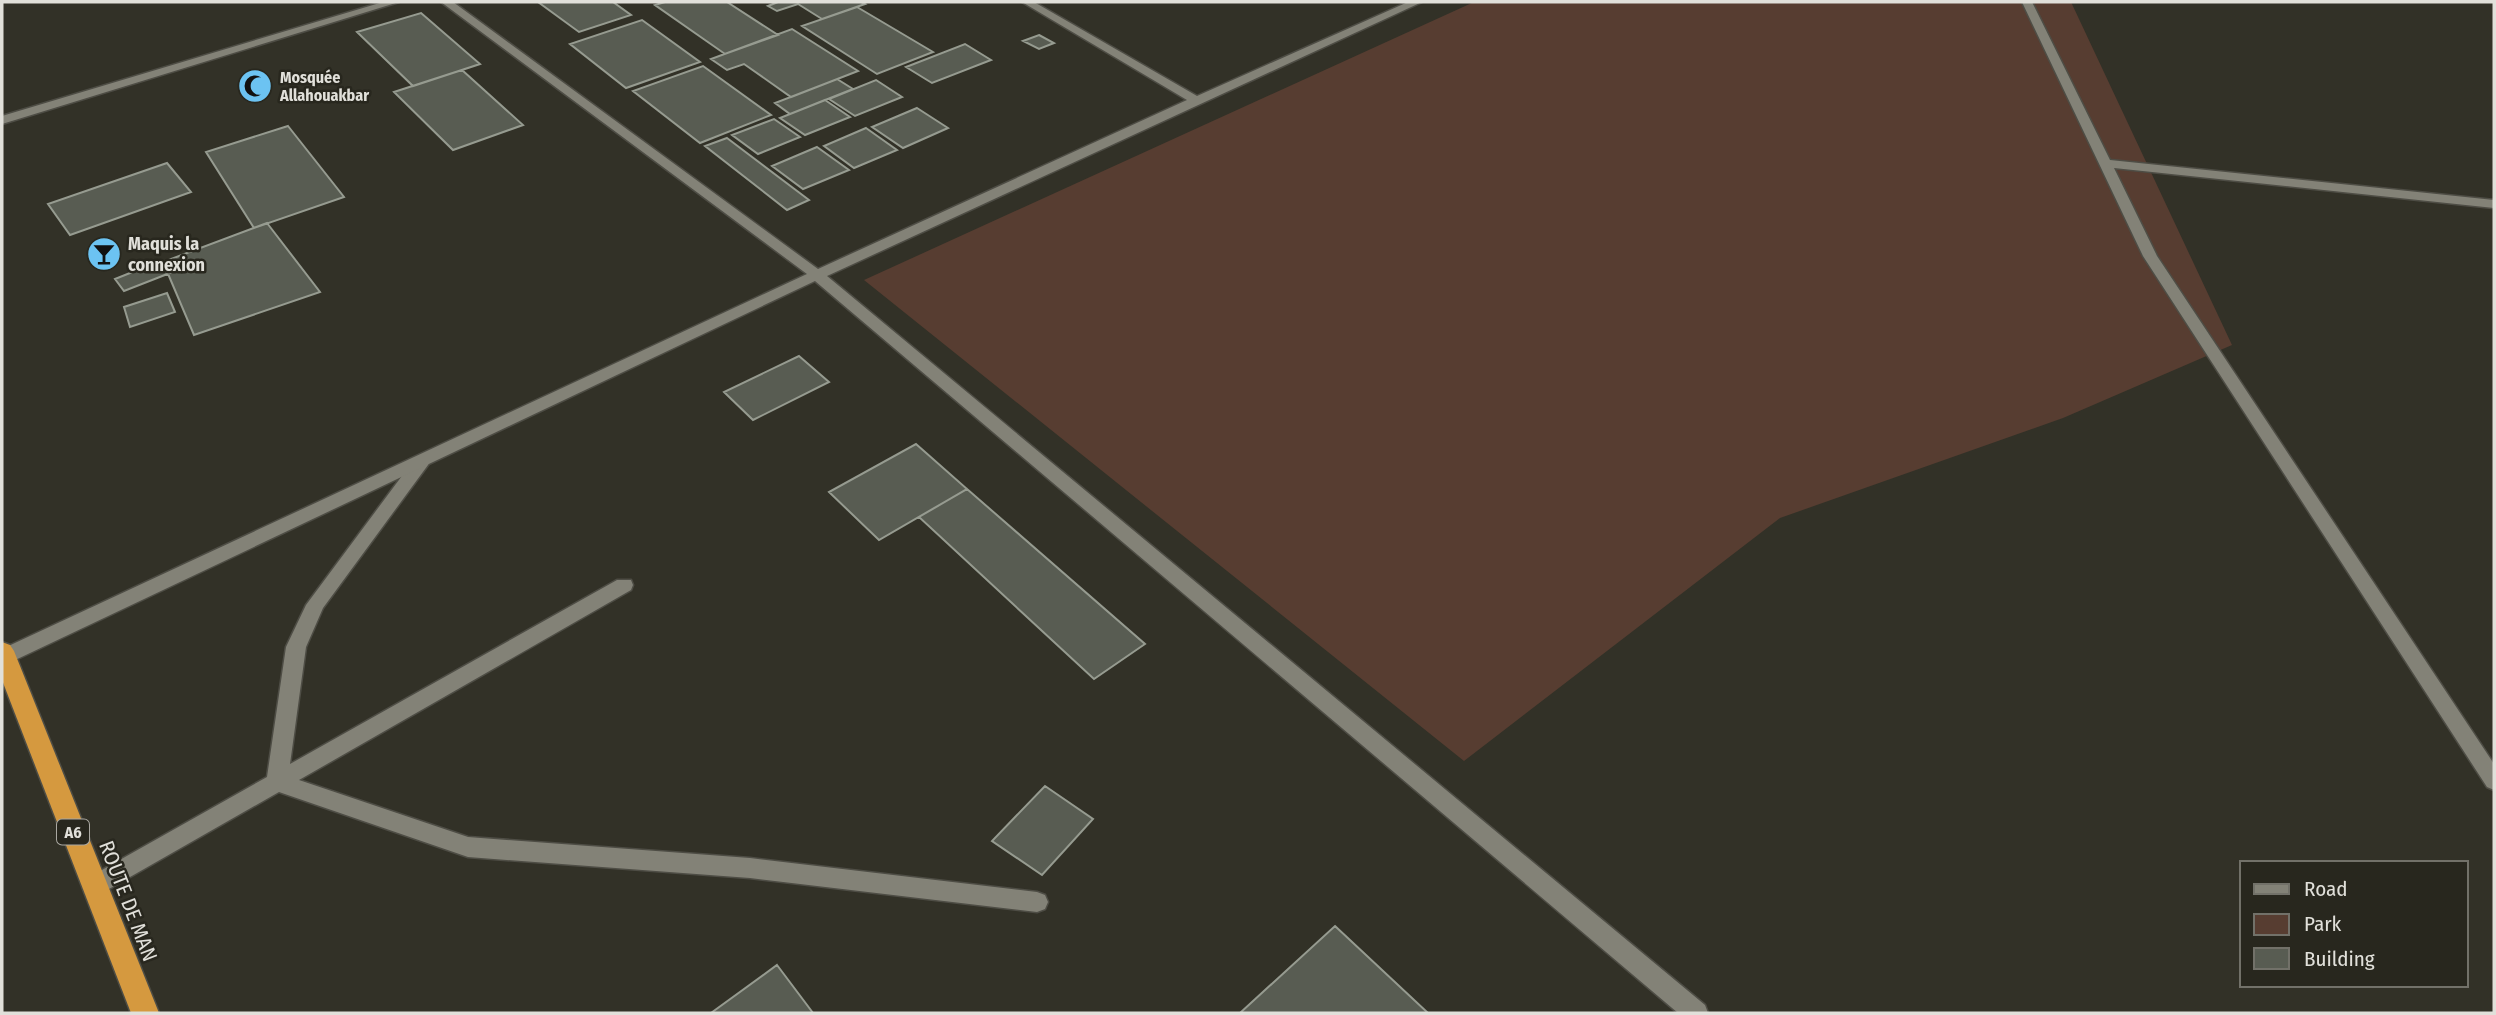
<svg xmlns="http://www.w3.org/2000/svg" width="2496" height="1015" viewBox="0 0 2496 1015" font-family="'Fira Sans Condensed',sans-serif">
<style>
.green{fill:#573d31}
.building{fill:#585c52;stroke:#969b90;stroke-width:2}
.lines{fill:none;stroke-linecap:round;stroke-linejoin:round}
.lane-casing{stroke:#4e4d45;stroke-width:3}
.street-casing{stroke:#4e4d45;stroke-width:3}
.highway-casing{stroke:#4e4d45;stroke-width:3}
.lane{fill:#838277;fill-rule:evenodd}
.street{fill:#838277;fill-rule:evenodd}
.highway{fill:#d5993f;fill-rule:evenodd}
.labels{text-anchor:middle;stroke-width:5;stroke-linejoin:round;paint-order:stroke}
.far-poi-label{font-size:16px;font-weight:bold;fill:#e1e0da;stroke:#28271e;text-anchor:start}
.shield{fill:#28271e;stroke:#aaa8a2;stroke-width:2}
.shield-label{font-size:16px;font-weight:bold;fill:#e1e0da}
.poi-label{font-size:18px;font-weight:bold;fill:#e1e0da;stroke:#28271e;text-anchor:start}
.near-street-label{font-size:21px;fill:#e1e0da;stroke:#28271e}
</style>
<rect width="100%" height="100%" fill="#323127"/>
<path class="green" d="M1474 2H2071L2232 345 2063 418 1780 518 1464 761 864 280Z"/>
<path class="building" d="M538 2H613L631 15 579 32Z
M665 2H727L778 35 725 54 655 5Z
M778 2H861L865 4 822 19 798 4 777 11 768 6Z
M857 7 933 52 877 74 802 26Z
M421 13 480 64 413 86 357 32Z
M642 20 700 62 626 88 570 44Z
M792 29 858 71 791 97 744 64 727 70 711 59Z
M1039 35 1054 43 1039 49 1023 41Z
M965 44 991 60 932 83 906 67Z
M703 66 771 115 700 143 633 91Z
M462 70 523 125 453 150 394 92Z
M837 79 853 89 790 114 775 103Z
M876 80 902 97 855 116 829 99Z
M825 100 850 117 805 135 780 118Z
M917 108 948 128 903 148 872 127Z
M774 119 800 137 758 154 732 135Z
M288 126 344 197 254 228 206 152Z
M866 128 897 150 854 168 824 146Z
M727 138 809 200 787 210 705 146Z
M817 147 849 170 803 189 772 166Z
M167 163 191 192 70 235 48 204Z
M267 223 320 292 194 335 163 262Z
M160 261 170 273 124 291 115 279Z
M167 293 175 312 130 327 124 307Z
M799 356 829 382 753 420 724 392Z
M916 444 967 489 879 540 829 492Z
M967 489 1145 644 1094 679 919 517Z
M1045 786 1093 819 1042 875 992 841Z
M1335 926 1428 1013H1240Z
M777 965 813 1013H711Z"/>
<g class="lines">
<g class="lane-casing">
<path id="lane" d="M2022 2H2032L2110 160 2494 200V208L2114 168 2157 256 2494 764V790L2487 787 2143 256Z
M422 455 430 461 428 465 323 608 306 647 290 764 617 580H631L633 585 631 590 299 780 468 837 750 858 1037 892 1045 895 1048 902 1045 909 1037 912 750 878 468 857 279 792 102 893 94 896 86 893 83 886 86 879 267 777 286 647 306 605 416 457Z"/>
</g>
<g class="street-casing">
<path id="street" d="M383 2H399L2 124V116Z
M441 2H453L818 269 1187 100 1022 2H1034L1197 96 1408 2H1422L827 276 1705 1005 1708 1013H1678L815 281 11 662 2 664V649L807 274Z"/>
</g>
<g class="highway-casing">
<path id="highway" d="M2 642 10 645 14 651 159 1013H131L2 680Z"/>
</g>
<use href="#lane" class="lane"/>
<use href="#street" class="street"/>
<use href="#highway" class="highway"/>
</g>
<defs>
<g id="mosque-disc" transform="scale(1.75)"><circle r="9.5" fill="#6cc3f2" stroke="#28271e"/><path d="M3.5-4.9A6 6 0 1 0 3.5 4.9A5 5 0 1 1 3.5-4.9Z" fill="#111"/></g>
<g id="bar-disc" transform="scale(1.75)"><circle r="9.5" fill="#6cc3f2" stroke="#28271e"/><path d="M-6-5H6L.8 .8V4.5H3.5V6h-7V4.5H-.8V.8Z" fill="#111"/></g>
</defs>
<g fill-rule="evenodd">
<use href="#mosque-disc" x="255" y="86"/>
<use href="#bar-disc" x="104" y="254"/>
</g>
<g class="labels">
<g class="far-poi-label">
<text x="280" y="83">Mosquée<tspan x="280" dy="18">Allahouakbar</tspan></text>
</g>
<rect class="shield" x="57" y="819.5" width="32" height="25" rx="5"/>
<g class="shield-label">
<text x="73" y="838">A6</text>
</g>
<g class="poi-label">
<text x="128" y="250">Maquis la<tspan x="128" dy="21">connexion</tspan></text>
</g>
<g class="near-street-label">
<text transform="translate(128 901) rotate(69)" y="7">ROUTE DE MAN</text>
</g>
</g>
<rect width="2496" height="1015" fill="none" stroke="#e1e0da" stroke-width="7"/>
<rect x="2240" y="861" width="228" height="126" fill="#28271e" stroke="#727169" stroke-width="2"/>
<rect x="2254" y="884" width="35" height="10" fill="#838277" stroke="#727169" stroke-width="2"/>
<text x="2304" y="896" font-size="21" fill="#e1e0da">Road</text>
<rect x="2254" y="914" width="35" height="21" fill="#573d31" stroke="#727169" stroke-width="2"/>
<text x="2304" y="931" font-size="21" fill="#e1e0da">Park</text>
<rect x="2254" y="948" width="35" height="21" fill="#585c52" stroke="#727169" stroke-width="2"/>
<text x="2304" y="966" font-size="21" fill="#e1e0da">Building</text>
</svg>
